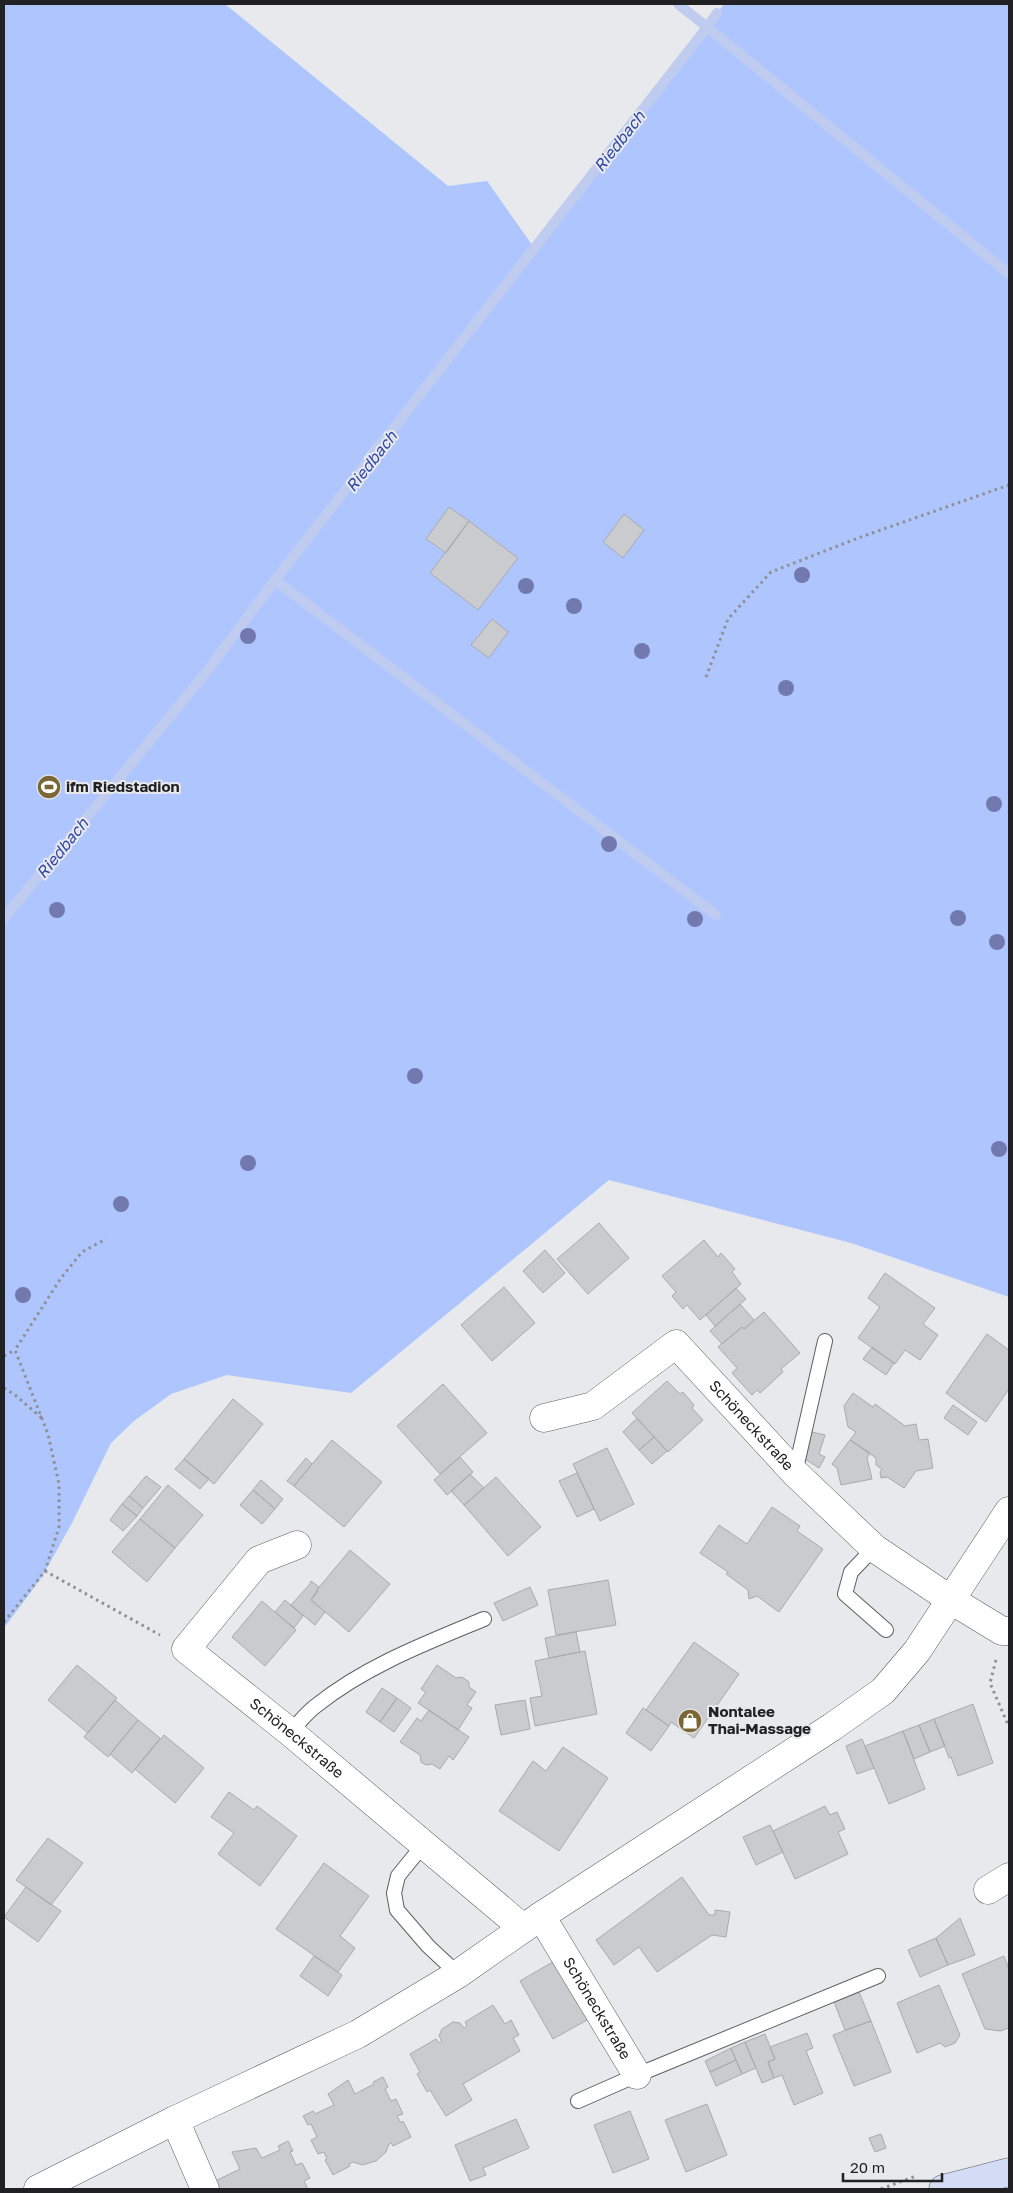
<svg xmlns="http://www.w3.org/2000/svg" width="1013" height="2193" viewBox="0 0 1013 2193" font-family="'Golos Text',sans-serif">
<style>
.green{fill:#afc5fe;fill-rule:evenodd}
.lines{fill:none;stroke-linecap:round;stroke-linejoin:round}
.stream{stroke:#bfccef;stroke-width:10}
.building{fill:#cacbcf;stroke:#a8aaae}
.lane-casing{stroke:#5d5f62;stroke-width:16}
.street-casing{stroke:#5d5f62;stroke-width:29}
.secondary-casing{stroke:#5d5f62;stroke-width:29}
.path{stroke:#8e8f92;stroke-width:3;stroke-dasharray:2.5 4;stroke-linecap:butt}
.lane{stroke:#fff;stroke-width:14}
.street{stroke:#fff;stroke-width:28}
.secondary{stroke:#d3dbf5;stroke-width:28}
.tree{fill:#7279af}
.labels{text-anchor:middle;stroke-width:4;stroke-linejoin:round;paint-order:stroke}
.poi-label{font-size:15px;font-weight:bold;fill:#212123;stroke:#e7e9ed;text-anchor:start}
.street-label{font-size:15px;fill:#212123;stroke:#e7e9ed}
.water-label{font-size:16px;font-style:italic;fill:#3047a7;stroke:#e7e9ed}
</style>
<rect width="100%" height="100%" fill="#e7e9ed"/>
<path class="green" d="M4 4H225L448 186 487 181 535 249 724 4H1009V1297L851 1243 609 1180 351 1393 227 1375 171 1394 134 1421 111 1443 72 1523 42 1577 4 1628ZM469 335 364 458H363L416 394Z"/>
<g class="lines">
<path class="stream" d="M717 13 707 27 1009 274
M275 580 716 915
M4 918 204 675 275 580 707 27 678 4"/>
</g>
<path class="building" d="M449 507 469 521 446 553 426 539Z
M624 514 644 530 623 558 603 542Z
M469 521 518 558 478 610 430 573Z
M492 619 508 632 489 658 471 645Z
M599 1223 629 1258 588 1294 557 1259Z
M704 1240 718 1257 721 1253 735 1269 732 1272 741 1284 700 1320 687 1305 683 1309 672 1296 676 1292 662 1276Z
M545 1250 565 1273 543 1293 523 1271Z
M885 1273 935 1308 923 1324 938 1335 920 1360 905 1350 895 1364 858 1338 880 1307 868 1298Z
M504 1287 535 1323 492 1361 461 1325Z
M736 1288 746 1299 715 1326 706 1315Z
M740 1304 754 1320 744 1329 742 1327 722 1344 710 1331Z
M764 1312 800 1353 781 1369 783 1372 760 1393 757 1390 752 1395 732 1373 737 1368 718 1347 742 1327 744 1329Z
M987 1334 1009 1350V1389L986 1422 946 1393Z
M872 1347 894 1363 886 1375 863 1359Z
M667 1381 680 1394 683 1392 694 1405 692 1408 703 1420 668 1452 632 1413Z
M443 1384 487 1433 440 1474 397 1426Z
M853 1393 873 1407 875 1404 905 1426 916 1424 919 1440 928 1439 933 1468 916 1471 904 1488 887 1477 881 1478 880 1472 882 1469 876 1465V1458L850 1440 856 1432 848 1427 844 1406Z
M233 1399 263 1424 214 1484 184 1459Z
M953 1405 977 1422 968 1435 944 1418Z
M637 1418 654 1437 639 1450 623 1432Z
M812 1432 825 1435 819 1454 825 1457 819 1468 805 1459Z
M654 1437 667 1451 652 1464 639 1450Z
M332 1440 382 1482 344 1527 294 1486Z
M850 1440 870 1453 867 1458 872 1479 841 1485 837 1468 832 1464Z
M607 1448 634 1504 600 1521 573 1464Z
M460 1457 473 1472 447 1495 434 1480Z
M306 1458 312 1464 294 1486 287 1481Z
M184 1459 209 1479 200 1489 175 1469Z
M577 1473 594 1509 577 1517 559 1481Z
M470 1474 484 1488 464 1505 451 1491Z
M146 1476 161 1487 143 1508 129 1496Z
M496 1477 541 1527 508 1556 464 1505Z
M261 1480 283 1499 275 1509 253 1490Z
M168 1485 203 1515 175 1548 140 1519Z
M253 1490 275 1509 262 1524 240 1505Z
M129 1496 143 1508 137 1516 122 1504Z
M122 1504 137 1516 123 1531 110 1520Z
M772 1507 800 1526 797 1531 823 1549 779 1612 757 1596 749 1599 748 1590 726 1574 728 1572 700 1553 719 1525 747 1544Z
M140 1519 175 1548 147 1582 112 1552Z
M350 1550 390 1584 349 1632 311 1600 318 1591 317 1590Z
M608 1580 616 1625 556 1635 548 1590Z
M311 1581 319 1587 311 1600 325 1612 315 1625 291 1605 310 1584Z
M530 1587 538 1605 503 1621 494 1603Z
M285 1600 303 1616 294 1628 275 1612Z
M262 1601 296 1630 265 1666 232 1637Z
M576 1632 580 1652 549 1658 545 1638Z
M694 1642 739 1674 694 1738 671 1722 669 1726 646 1710Z
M585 1651 597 1714 535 1726 530 1698 542 1696 535 1661Z
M77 1665 117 1698 88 1733 48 1700Z
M437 1665 456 1678 462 1677 469 1682V1687L476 1692 467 1705 472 1708 458 1730 418 1703 426 1692 421 1689Z
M382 1688 397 1698 380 1722 366 1712Z
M397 1698 411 1708 394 1732 380 1722Z
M115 1700 138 1720 108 1757 84 1737Z
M525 1700 530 1729 501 1735 495 1705Z
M973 1704 993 1763 958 1776 951 1757 949 1758 934 1719Z
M643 1708 669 1726 651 1751 626 1733Z
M429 1710 469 1737 453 1760 449 1756 440 1769 432 1764 426 1765 421 1762 420 1755 400 1742 417 1718 421 1721Z
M934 1719 945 1746 930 1752 919 1725Z
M138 1720 160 1738 132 1773 110 1754Z
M919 1725 930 1752 914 1759 903 1731Z
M903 1731 925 1789 889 1804 865 1746Z
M164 1735 204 1768 175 1803 135 1769Z
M862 1739 874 1768 857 1774 846 1746Z
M563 1747 608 1778 559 1851 499 1811 533 1761 546 1771Z
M229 1792 254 1810 257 1806 297 1836 260 1886 218 1854 234 1833 211 1817Z
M825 1806 830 1815 837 1812 845 1829 838 1832 848 1854 795 1879 773 1831Z
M770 1825 783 1852 756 1865 743 1837Z
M48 1838 83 1863 51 1905 16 1880Z
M324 1863 369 1896 340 1936 355 1948 338 1972 276 1929Z
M682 1877 709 1915H715V1910L730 1912 726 1937 712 1935 657 1972 639 1947 614 1965 596 1940Z
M26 1887 61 1911 38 1942 4 1917Z
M960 1918 975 1955 948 1965 936 1938Z
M936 1938 948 1965 920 1977 908 1950Z
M314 1956 342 1975 328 1996 300 1976Z
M1004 1956 1009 1969V2028L1000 2031 985 2029 962 1974Z
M556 1960 589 2019 553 2039 520 1981Z
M939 1985 960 2035 955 2043 945 2047 940 2043 917 2053 897 2003Z
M859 1992 871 2021 845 2030 834 2002Z
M493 2005 505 2024 511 2020 519 2035 513 2038 520 2051 463 2084 472 2100 446 2116 430 2090 427 2092 417 2074 420 2072 410 2054 436 2039 439 2043 442 2041 439 2036 442 2029 453 2022 460 2023 464 2028 467 2026 465 2022Z
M871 2021 891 2072 854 2086 833 2035Z
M807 2033 813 2048 806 2051 823 2093 794 2105 782 2075 774 2078 768 2062 775 2059 770 2047Z
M765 2034 775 2059 768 2062 774 2078 762 2083 745 2042Z
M745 2042 756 2068 742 2074 731 2048Z
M731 2048 736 2060 710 2072 705 2061Z
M736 2060 742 2074 716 2086 710 2072Z
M383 2077 388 2087 385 2089 391 2101 396 2099 403 2114 397 2116 401 2123 403 2121 411 2137 393 2146 391 2143 389 2144 386 2152 376 2161 362 2165 353 2162 349 2164 350 2166 333 2175 325 2160 327 2159 324 2152 318 2154 311 2140 317 2137 311 2124 308 2125 303 2116 313 2111 315 2114 334 2105 328 2094 348 2080 355 2094 374 2084 373 2082Z
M707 2104 727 2155 686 2172 665 2120Z
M630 2111 649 2159 613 2173 594 2125Z
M516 2119 529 2148 483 2168 486 2175 470 2181 455 2145Z
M881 2134 886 2148 875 2152 869 2138Z
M288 2141 293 2151 290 2152 296 2165 302 2163 310 2178 304 2181 308 2189H215L211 2183 240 2169 232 2152 256 2148 262 2158 280 2150 278 2146Z"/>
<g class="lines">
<g class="lane-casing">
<path id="lane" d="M795 1473 825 1341
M874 1548 851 1572 845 1594 886 1630
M290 1732C299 1723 307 1712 317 1705 366 1666 426 1643 484 1619
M424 1844 398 1876 394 1893 397 1910 428 1946 458 1974
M578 2101 637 2075 878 1976"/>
</g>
<g class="street-casing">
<g id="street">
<path id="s1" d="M544 1418 593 1406 676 1344 795 1473 874 1548 951 1600 1002 1631H1009"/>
<path id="s2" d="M297 1545 259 1560 186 1649 290 1732 523 1928"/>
<path d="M988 1890 1009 1877"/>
<path id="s3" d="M541 1916 637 2075"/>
<path d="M175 2120 205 2189"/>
<path d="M38 2189 175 2120 358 2034 458 1974 541 1916 832 1727 883 1691 917 1651 1009 1511"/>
</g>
</g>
<g class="secondary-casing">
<path id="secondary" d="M943 2189 1009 2172"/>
</g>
<path class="path" d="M706 677 728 619 771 572 858 538 1009 485
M4 1356 15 1350
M4 1388 15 1395 43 1419
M45 1571 160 1635
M4 1622 45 1571 59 1527V1484L48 1434 15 1350 61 1278 82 1252 106 1239
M996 1660 990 1683 1009 1727
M881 2189 916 2176"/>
<use href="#lane" class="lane"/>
<use href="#street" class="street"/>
<use href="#secondary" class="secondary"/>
</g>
<g class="tree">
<circle cx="802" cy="575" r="8"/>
<circle cx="526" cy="586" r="8"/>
<circle cx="574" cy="606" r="8"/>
<circle cx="248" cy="636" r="8"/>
<circle cx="642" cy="651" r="8"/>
<circle cx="786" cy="688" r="8"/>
<circle cx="994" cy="804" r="8"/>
<circle cx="609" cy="844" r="8"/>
<circle cx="57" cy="910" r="8"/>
<circle cx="958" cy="918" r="8"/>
<circle cx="695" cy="919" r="8"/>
<circle cx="997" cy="942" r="8"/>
<circle cx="415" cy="1076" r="8"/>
<circle cx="999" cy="1149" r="8"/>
<circle cx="248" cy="1163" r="8"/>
<circle cx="121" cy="1204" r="8"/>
<circle cx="23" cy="1295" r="8"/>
</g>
<defs>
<g id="stadium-disc" transform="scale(1.25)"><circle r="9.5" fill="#7a6735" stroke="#e7e9ed"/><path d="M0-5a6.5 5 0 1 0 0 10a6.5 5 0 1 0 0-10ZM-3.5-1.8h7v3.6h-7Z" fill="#fff"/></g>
<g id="shop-disc" transform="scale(1.25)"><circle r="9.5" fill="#7a6735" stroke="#e7e9ed"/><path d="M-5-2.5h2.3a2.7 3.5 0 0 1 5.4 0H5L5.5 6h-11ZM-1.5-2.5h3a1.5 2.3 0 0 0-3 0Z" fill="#fff"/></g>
</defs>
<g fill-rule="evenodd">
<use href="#stadium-disc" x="49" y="787"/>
<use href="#shop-disc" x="690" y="1721"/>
</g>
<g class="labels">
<g class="poi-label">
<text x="66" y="792">ifm Riedstadion</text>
<text x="708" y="1717">Nontalee<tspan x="708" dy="17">Thai-Massage</tspan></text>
</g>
<g class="street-label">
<text dy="5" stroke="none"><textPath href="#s1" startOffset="265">Schöneckstraße</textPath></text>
<text dy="5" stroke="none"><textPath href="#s2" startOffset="298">Schöneckstraße</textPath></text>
<text dy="5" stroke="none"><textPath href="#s3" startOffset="108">Schöneckstraße</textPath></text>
</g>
<g class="water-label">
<text transform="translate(619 141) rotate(-52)" y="6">Riedbach</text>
<text transform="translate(371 461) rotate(-52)" y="6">Riedbach</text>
<text transform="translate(62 848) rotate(-51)" y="6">Riedbach</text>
</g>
</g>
<rect width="1013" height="2193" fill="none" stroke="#212123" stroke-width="10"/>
<path d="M843 2173v8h99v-8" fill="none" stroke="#212123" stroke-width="2.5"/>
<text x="850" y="2173" font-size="15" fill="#212123" stroke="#e7e9ed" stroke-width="4" paint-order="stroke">20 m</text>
</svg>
